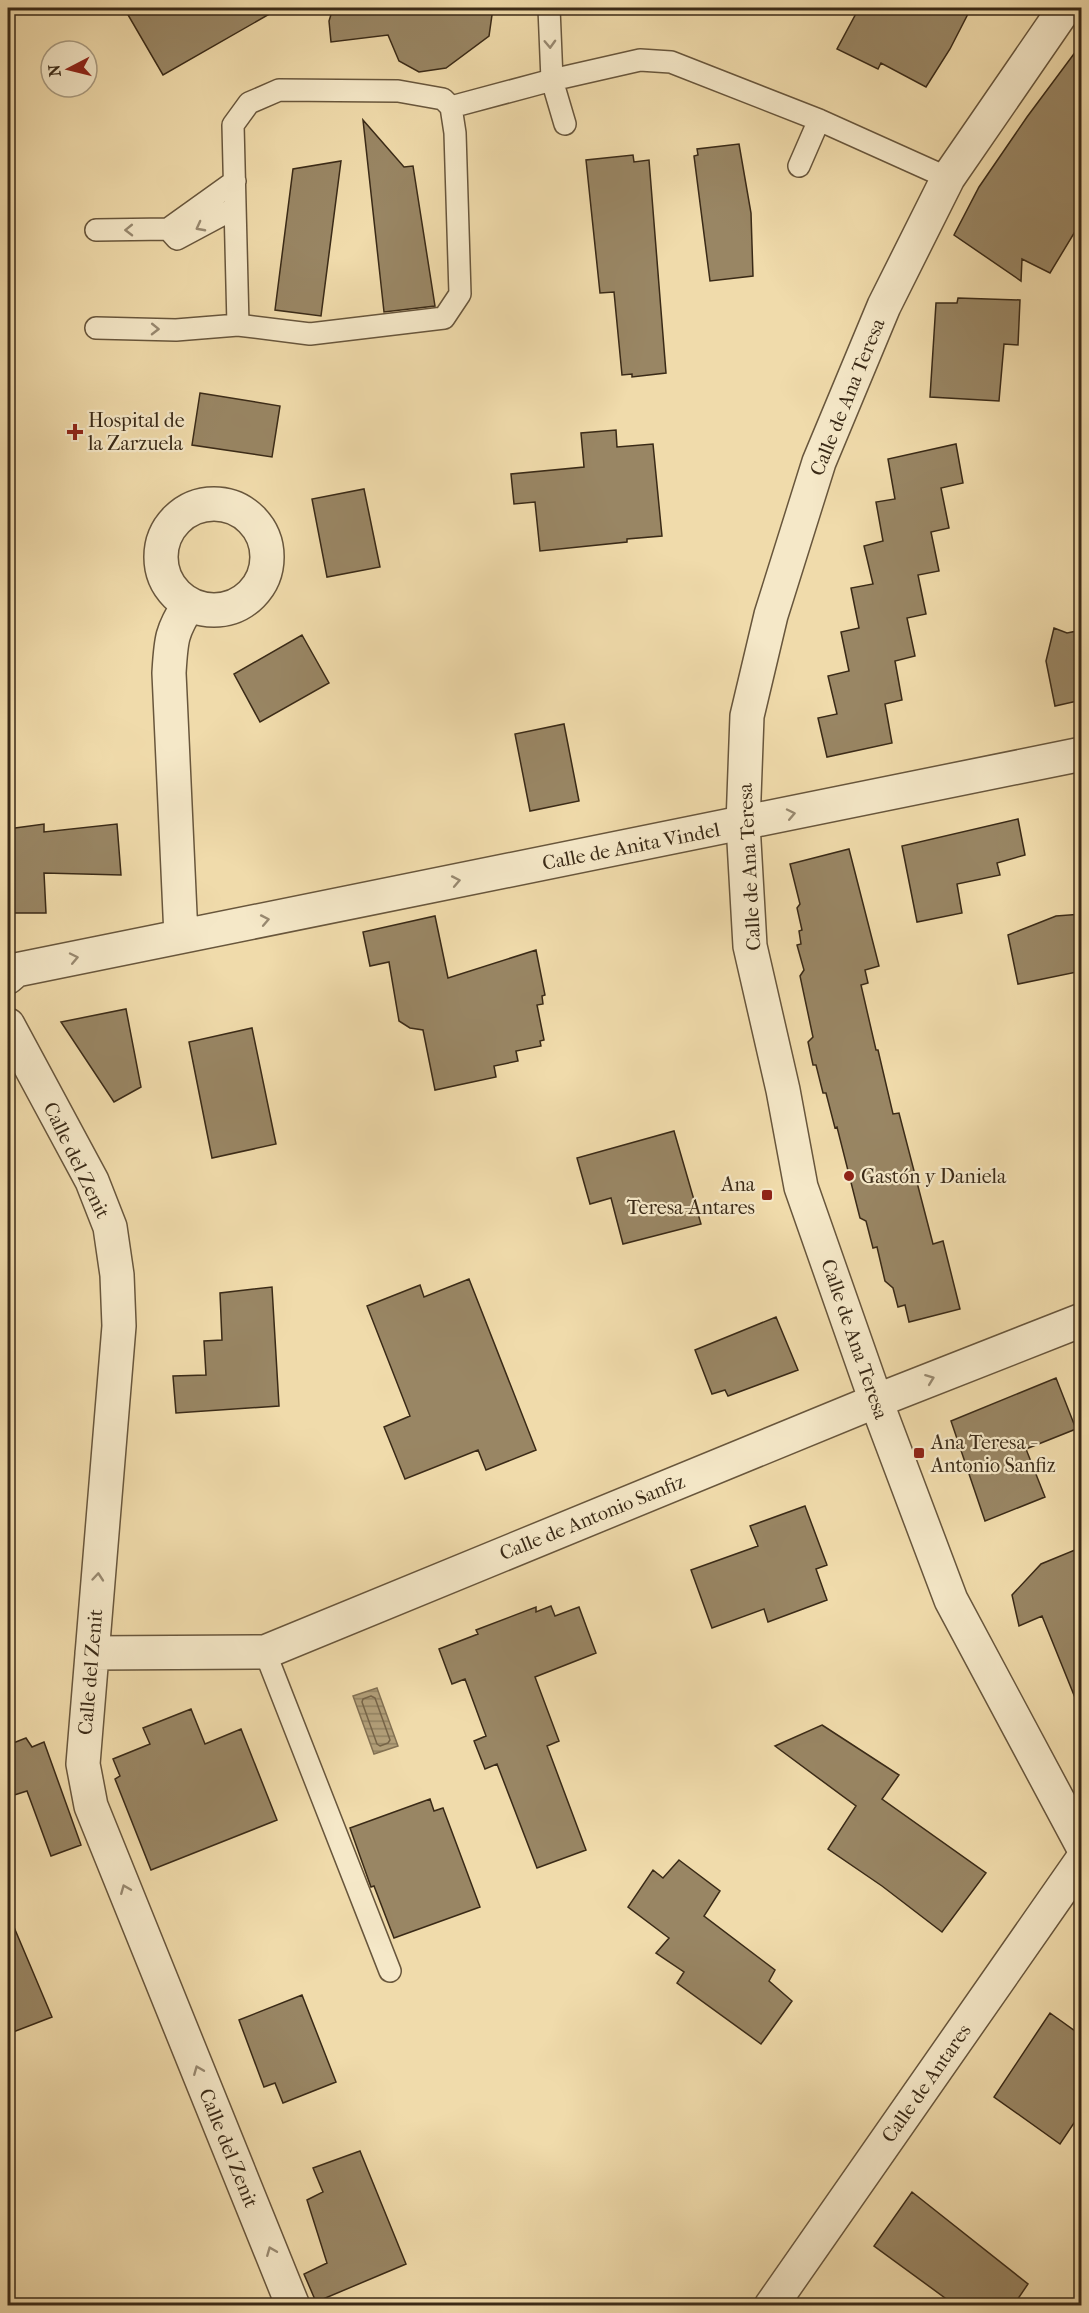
<svg xmlns="http://www.w3.org/2000/svg" width="1089" height="2313" viewBox="0 0 1089 2313" font-family="'IM FELL French Canon',serif">
<style>
.water{fill:url(#water-rules);stroke:#827052;stroke-width:1.5}
.lines{fill:none;stroke-linecap:round;stroke-linejoin:round}
.shore{stroke:#766448;stroke-width:1.5}
.building{fill:#998664;stroke:#3a2a17;stroke-width:1.5}
.service-casing{stroke:#68563c;stroke-width:24}
.minor-casing{stroke:#68563c;stroke-width:36}
.tertiary-casing{stroke:#68563c;stroke-width:36}
.service{stroke:#f5e8c8;stroke-width:21}
.minor{stroke:#f5e8c8;stroke-width:33}
.tertiary{stroke:#f5e8c8;stroke-width:33}
.oneway{stroke:#988970}
.poi-dot{fill:#8f2418;stroke:#f5e8c8;stroke-width:2}
.labels{text-anchor:middle;stroke-width:4.5;stroke-linejoin:round;paint-order:stroke}
.street-label{font-size:20px;fill:#3a2a17;stroke:#f5e8c8}
.poi-label{font-size:20px;fill:#3a2a17;stroke:#f5e8c8;text-anchor:start}
</style>
<defs>
<pattern id="water-rules" width="6" height="5" patternUnits="userSpaceOnUse" patternTransform="scale(1.5)"><rect width="6" height="5" fill="#b29f79"/><path d="M0 2.5h6" fill="none" stroke="#928262"/></pattern>
</defs>
<rect width="100%" height="100%" fill="#f0dbab"/>
<filter id="stains"><feTurbulence type="fractalNoise" baseFrequency=".00333" numOctaves="4"/><feColorMatrix values="0 0 0 0 .2 0 0 0 0 .09 0 0 0 0 .02 0 0 0 .5 -.17"/></filter>
<radialGradient id="worn" r=".72"><stop offset=".6" stop-color="#630" stop-opacity="0"/><stop offset="1" stop-color="#630" stop-opacity=".3"/></radialGradient>
<path class="water" d="M377 1688 398 1746 374 1754 353 1696Z"/>
<g class="lines">
<path class="shore" d="M371 1696 375 1698 390 1740 388 1743 380 1746 377 1744 362 1702 363 1699Z"/>
</g>
<path class="building" d="M124 8H280L163 75Z
M333 8H493L489 36 446 68 419 72 399 61 388 35 331 42 329 21Z
M859 8H971L950 49 926 87 881 63 878 69 837 49Z
M1082 43V220L1050 273 1022 259 1021 281 954 235 979 187 1027 117Z
M363 120 404 167 413 166 435 306 384 312Z
M739 144 751 213 753 276 710 281 694 156 698 155 697 149Z
M633 155 634 162 649 160 666 373 632 377V374L622 375 614 292 600 293 586 160Z
M341 161 321 316 275 310 293 169Z
M958 298 1020 300 1018 345 1004 344 999 401 930 397 936 303H957Z
M200 393 280 406 272 457 192 445Z
M616 430 617 447 653 444 662 536 627 539V542L540 551 535 502 514 504 511 474 584 467 581 433Z
M956 444 963 483 941 488 949 528 931 532 939 571 918 575 926 614 907 618 915 656 895 661 902 700 885 704 892 743 827 757 818 718 837 714 828 676 849 671 841 632 859 628 851 588 873 584 864 546 883 541 876 502 895 499 888 459Z
M364 489 380 567 327 577 312 499Z
M1054 628 1067 633 1082 630V700L1055 706 1046 661Z
M302 635 329 683 260 722 234 674Z
M564 724 579 801 530 811 515 734Z
M1018 819 1025 855 997 863 1000 875 957 884 962 913 917 922 902 846Z
M44 824V832L117 824 121 875 44 873 46 913H8V829Z
M849 849 879 966 865 970 868 983 861 985 876 1050H878L893 1114 899 1113 933 1244 943 1241 960 1309 909 1322 905 1305 898 1307 893 1288 885 1281 877 1247 873 1248 866 1221 860 1218 837 1127 835 1128 826 1093H823L816 1065H813L808 1042 813 1037 800 976 804 970 797 945 801 944 799 931 802 930 797 908 800 904 790 864Z
M1082 914V971L1018 984 1008 935 1056 916Z
M435 916 448 978 536 950 545 995 542 996 543 1004 537 1005 544 1040 540 1041 541 1046 516 1051 518 1061 494 1066 496 1077 435 1090 423 1030 410 1028 399 1021 389 962 370 966 363 932Z
M126 1009 141 1087 114 1102 61 1022Z
M252 1028 276 1144 212 1158 189 1042Z
M674 1131 701 1224 623 1244 611 1198 590 1204 577 1158Z
M469 1279 536 1450 486 1470 478 1450 405 1479 384 1427 410 1416 367 1306 420 1285 424 1297Z
M272 1287 279 1406 176 1413 173 1376 206 1375 204 1341 222 1340 220 1293Z
M776 1317 798 1370 728 1396 725 1390 712 1394 695 1350Z
M1056 1378 1076 1429 1026 1449 1045 1497 985 1521 951 1421Z
M805 1506 827 1565 816 1569 827 1600 768 1622 764 1609 712 1628 691 1570 758 1546 750 1526Z
M1082 1547V1710H1080L1042 1616 1019 1626 1012 1595 1041 1564Z
M551 1606 555 1616 579 1607 596 1653 535 1677 559 1741 547 1746 586 1850 537 1868 497 1764 485 1769 474 1741 486 1736 465 1679 452 1684 439 1649 478 1634 476 1630 536 1607V1612Z
M191 1709 205 1744 241 1729 277 1820 151 1870 115 1779 120 1776 113 1759 150 1744 143 1728Z
M822 1725 899 1775 882 1799 986 1873 942 1932 882 1886 828 1849 856 1806 775 1746Z
M26 1738 32 1747 44 1742 81 1845 51 1856 27 1791 8 1797V1745Z
M430 1799 434 1811 443 1808 480 1907 394 1938 374 1886 371 1887 350 1828Z
M679 1860 720 1891 704 1916 775 1970 769 1981 792 2001 761 2044 677 1983 684 1972 656 1953 669 1938 628 1907 653 1870 663 1878Z
M8 1913 52 2017 8 2034Z
M302 1995 336 2082 283 2103 275 2083 264 2087 239 2020Z
M1050 2013 1082 2036V2111L1060 2144 994 2097Z
M360 2151 406 2264 316 2302 304 2274 327 2263 307 2200 323 2192 313 2168Z
M912 2192 1028 2284 1013 2306H956L874 2246Z"/>
<g class="lines">
<g class="service-casing">
<path id="service" d="M549 8 552 80 565 124
M279 90 398 91 443 99 451 107 455 133 460 294 444 318 310 334 238 325 233 125 249 103Z
M451 107 552 80 640 60 671 62 819 120 948 178
M799 166 819 120
M168 229 177 239 235 208
M96 230 168 229 235 181
M96 328 176 330 238 325
M265 1652 390 1971"/>
</g>
<g class="minor-casing">
<path id="minor" d="M161 557a53 53 0 1 1 106 0a53 53 0 1 1-106 0Z
M181 936 169 673C171 640 171 632 189 604
M8 977 16 970 1082 754
M8 1025 92 1181 110 1227 117 1275 119 1326 83 1764 91 1806 293 2306
M92 1653 265 1652 876 1401 1082 1320
M771 2306 1082 1860"/>
</g>
<g class="tertiary-casing">
<path id="tertiary" d="M1065 8 948 178 884 306 819 462 771 615 747 716 743 824 750 946 783 1090 801 1187 876 1401 951 1600 1082 1845"/>
</g>
<use href="#service" class="service"/>
<use href="#minor" class="minor"/>
<use href="#tertiary" class="tertiary"/>
</g>
<defs><path id="oneway-chevron" d="M-2-3.5L2.5 0L-2 3.5" fill="none" stroke-width="1.6" stroke-linecap="round" stroke-linejoin="round" transform="scale(1.5)"/></defs>
<g class="oneway">
<use href="#oneway-chevron" transform="translate(550 44) rotate(88)"/>
<use href="#oneway-chevron" transform="translate(200 227) rotate(152)"/>
<use href="#oneway-chevron" transform="translate(129 230) rotate(179)"/>
<use href="#oneway-chevron" transform="translate(155 329) rotate(1)"/>
<use href="#oneway-chevron" transform="translate(791 814) rotate(-12)"/>
<use href="#oneway-chevron" transform="translate(456 881) rotate(-11)"/>
<use href="#oneway-chevron" transform="translate(265 920) rotate(-11)"/>
<use href="#oneway-chevron" transform="translate(74 958) rotate(-12)"/>
<use href="#oneway-chevron" transform="translate(930 1379) rotate(-21)"/>
<use href="#oneway-chevron" transform="translate(98 1577) rotate(-85)"/>
<use href="#oneway-chevron" transform="translate(125 1889) rotate(-112)"/>
<use href="#oneway-chevron" transform="translate(198 2070) rotate(-112)"/>
<use href="#oneway-chevron" transform="translate(271 2251) rotate(-112)"/>
</g>
<g class="poi-dot">
<path d="M72 423h6v6h6v6h-6v6h-6v-6h-6v-6h6z"/>
<circle cx="849" cy="1176" r="6"/>
<rect x="761" y="1189" width="12" height="12" rx="3"/>
<rect x="913" y="1447" width="12" height="12" rx="3"/>
</g>
<g class="labels">
<g class="street-label">
<text transform="translate(847 397) rotate(-68)" y="7">Calle de Ana Teresa</text>
<text transform="translate(631 846) rotate(-11)" y="7">Calle de Anita Vindel</text>
<text transform="translate(749 867) rotate(-93)" y="7">Calle de Ana Teresa</text>
<text transform="translate(77 1160) rotate(64)" y="7">Calle del Zenit</text>
<text transform="translate(855 1339) rotate(71)" y="7">Calle de Ana Teresa</text>
<text transform="translate(592 1517) rotate(-22)" y="7">Calle de Antonio Sanfiz</text>
<text transform="translate(90 1672) rotate(-85)" y="7">Calle del Zenit</text>
<text transform="translate(926 2083) rotate(-55)" y="7">Calle de Antares</text>
<text transform="translate(229 2148) rotate(68)" y="7">Calle del Zenit</text>
</g>
<g class="poi-label">
<text x="88" y="427">Hospital de<tspan x="88" dy="23">la Zarzuela</tspan></text>
<text x="861" y="1183">Gastón y Daniela</text>
<text x="755" y="1191" text-anchor="end">Ana<tspan x="755" dy="23">Teresa-Antares</tspan></text>
<text x="931" y="1449">Ana Teresa -<tspan x="931" dy="23">Antonio Sanfiz</tspan></text>
</g>
</g>
<rect width="1089" height="2313" fill="none" stroke="#f0dbab" stroke-width="30"/>
<rect x="9" y="9" width="1071" height="2295" fill="none" stroke="#3a2a17" stroke-width="3"/>
<rect x="15" y="15" width="1059" height="2283" fill="none" stroke="#3a2a17" stroke-width="1.5"/>
<g transform="translate(69 69) rotate(263)"><circle r="28" fill="#f5e8c8" stroke="#aa9c81" stroke-width="1.5"/>
<path d="M0-4.5L10 22L0 15L-10 22Z" fill="#8f2418"/>
<text y="-9" font-size="16" font-weight="bold" text-anchor="middle" fill="#3a2a17">N</text>
</g>
<rect width="100%" height="100%" filter="url(#stains)"/>
<rect width="100%" height="100%" fill="url(#worn)"/>
</svg>
